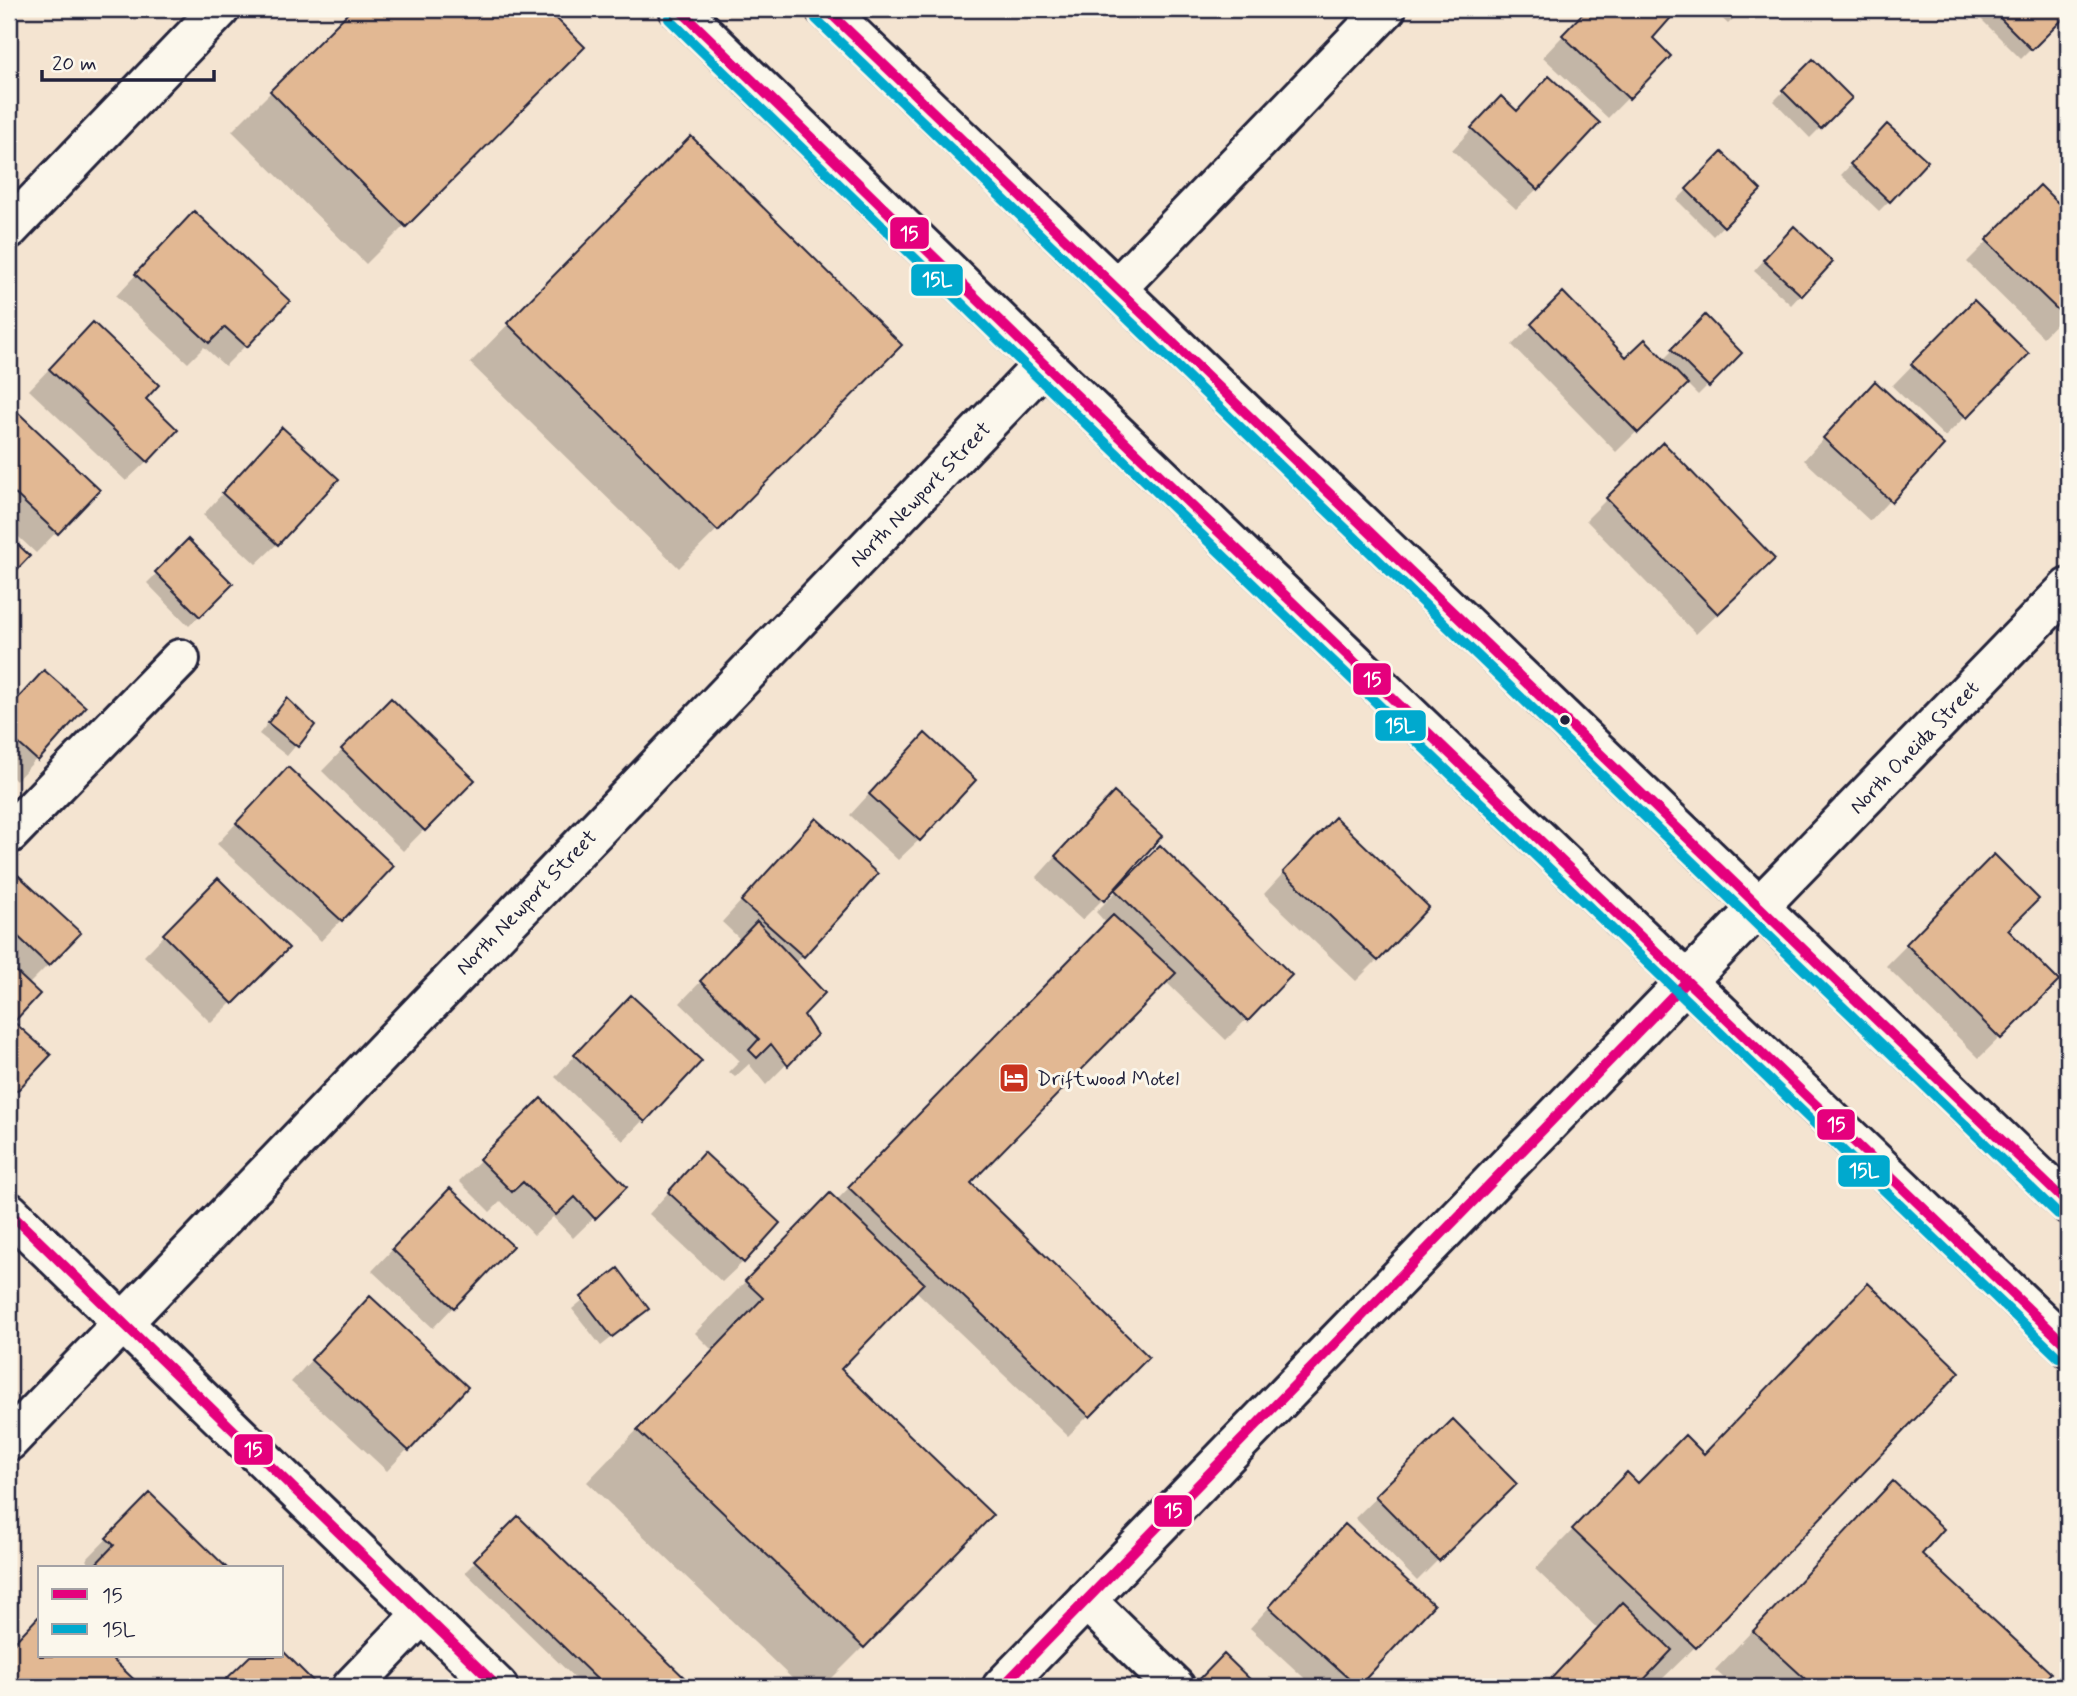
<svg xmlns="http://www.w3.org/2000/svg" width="2077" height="1696" viewBox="0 0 2077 1696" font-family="Mynerve,sans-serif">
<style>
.shadow{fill:#0003}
.building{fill:#e2b893;stroke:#22223b;stroke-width:2}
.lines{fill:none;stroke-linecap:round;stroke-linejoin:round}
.minor-casing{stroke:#22223b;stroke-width:44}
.major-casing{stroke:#22223b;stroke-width:44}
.minor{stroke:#fbf7ec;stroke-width:38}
.major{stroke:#fbf7ec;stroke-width:38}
.bus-1-casing{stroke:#fbf7ec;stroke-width:16}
.bus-2-casing{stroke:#fbf7ec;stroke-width:16}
.bus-1{stroke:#e5007d;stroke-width:10}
.bus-2{stroke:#00a9ce;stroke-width:10}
.bus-dot{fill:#22223b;stroke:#fbf7ec;stroke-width:2.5}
.labels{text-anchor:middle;stroke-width:6;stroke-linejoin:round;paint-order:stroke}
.street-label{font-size:21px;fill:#22223b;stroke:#fbf7ec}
.poi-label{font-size:21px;fill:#22223b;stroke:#fbf7ec;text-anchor:start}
.line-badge{stroke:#fbf7ec;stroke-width:2.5}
.badge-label{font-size:19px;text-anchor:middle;font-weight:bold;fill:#fff}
</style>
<rect width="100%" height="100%" fill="#f4e4d1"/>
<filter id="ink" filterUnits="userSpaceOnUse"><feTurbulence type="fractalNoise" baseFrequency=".0143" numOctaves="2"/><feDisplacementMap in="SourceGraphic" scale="14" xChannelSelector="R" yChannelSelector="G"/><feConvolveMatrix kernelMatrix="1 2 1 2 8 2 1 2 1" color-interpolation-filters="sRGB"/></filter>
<g filter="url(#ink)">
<path class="shadow" d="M354 9H544L583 47 366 264 232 131Z
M1588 9H1670L1674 12 1650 38 1669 56 1608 118 1543 57Z
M1712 9H1743L1728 24Z
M1991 9H2055L2063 17 2021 59 1981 19Z
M1813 61 1850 98 1810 138 1774 101Z
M1516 113 1537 189 1516 209 1452 150 1481 119Z
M1877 137 1889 201 1879 211 1841 175Z
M691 138 900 345 679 568 470 363Z
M1722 155 1758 190 1713 236 1677 200Z
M2068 187V311L2043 337 1967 262 2040 188 2055 202Z
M174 234 246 345 225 366 204 347 188 363 116 296Z
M1784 238 1831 262 1791 305 1754 271Z
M1563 295 1626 359 1663 360 1705 318 1740 353 1698 395 1686 383 1616 452 1512 345Z
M1974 302 2026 354 1945 437 1892 386Z
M72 345 143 399 147 461 126 481 29 390Z
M1854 404 1941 445 1870 521 1804 460Z
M9 406 97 490 36 553 9 528Z
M262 450 277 544 256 564 203 515Z
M1607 499 1752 580 1696 634 1586 520Z
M188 542 231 584 189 626 147 583Z
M23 693 84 707 16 781 9 774V709Z
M287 700 313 725 287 756 259 734Z
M391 700 473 780 403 851 322 771Z
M904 756 919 840 898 860 850 815Z
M267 790 341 920 321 941 217 844Z
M1093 815 1103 899 1082 920 1036 878Z
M1314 840 1377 960 1356 981 1264 894Z
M796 841 876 874 795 964 802 1015 815 1035 766 1085 749 1064 735 1077 729 1072 740 1061 680 1003 741 940 722 922Z
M1160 847 1290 975 1226 1040 1165 981 968 1183 1147 1357 1068 1436 915 1290 838 1369 863 1647 823 1687H801L587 1482 713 1351 695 1333 779 1247 836 1201 1107 924 1096 912Z
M1994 857 2006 930 2057 981 1979 1058 1886 966Z
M19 878 48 965 28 985 11 1022 48 1055 9 1097V887Z
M218 881 286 948 211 1023 144 956Z
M611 1018 643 1120 623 1141 555 1077Z
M541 1101 625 1187 573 1238 553 1217 534 1235 501 1201 490 1212 459 1181Z
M683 1176 743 1262 722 1282 649 1214Z
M429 1211 453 1307 433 1328 372 1271Z
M618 1271 636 1318 601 1346 572 1309Z
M349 1319 465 1388 387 1471 291 1382Z
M1453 1422 1514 1484 1417 1581 1355 1518Z
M1893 1483 1919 1554 2048 1673 2035 1687H1734L1715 1670Z
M1638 1485 1695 1647 1656 1685 1646 1675 1634 1687H1545L1599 1630 1535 1569 1589 1513Z
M150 1495 224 1568H93L86 1560Z
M518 1519 691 1687H584L465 1572Z
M1325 1547 1432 1606 1356 1687H1314L1250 1628Z
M40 1617V1656H107L140 1687H9V1650Z
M282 1652 313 1683 309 1687H221L253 1656H282Z"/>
<path class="building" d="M352 9H547L585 47 406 227 270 91Z
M1587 9H1672L1676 12 1653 38 1671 56 1629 99 1562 35Z
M1991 9H2057L2065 17 2032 50Z
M1813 59 1852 98 1821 129 1782 90Z
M1549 76 1600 123 1538 190 1471 128 1501 96 1517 111Z
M1887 124 1928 161 1890 202 1850 164Z
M691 136 902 345 718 531 507 323Z
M1722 152 1761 190 1724 227 1686 189Z
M2040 185 2068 213V314L2065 317 1986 240Z
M194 211 290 301 247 347 225 327 209 343 135 274Z
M1794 226 1833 262 1802 296 1763 260Z
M1563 292 1626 357 1645 339 1688 384 1638 433 1531 324Z
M1974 300 2029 354 1967 418 1911 364Z
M1705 315 1742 353 1709 387 1671 349Z
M93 322 159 385 146 399 178 430 148 462 49 369Z
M1875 381 1944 445 1892 502 1823 438Z
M9 404 100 490 58 534 9 488Z
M282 427 339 479 278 545 222 493Z
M1663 442 1775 559 1718 614 1606 498Z
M9 536 30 556 9 578Z
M188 539 233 584 200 617 155 572Z
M44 670 86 707 38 761 9 735V708Z
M287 698 315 725 298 747 268 723Z
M391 698 475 780 425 831 341 749Z
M925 733 976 780 920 841 869 794Z
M288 767 394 866 342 921 236 823Z
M1114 792 1162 836 1104 901 1055 856Z
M1335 817 1429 907 1378 961 1283 872Z
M816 818 878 874 804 957 741 901Z
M1160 845 1292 975 1248 1021 1115 890Z
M1994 854 2039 899 2008 930 2059 981 2001 1039 1906 944Z
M18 875 81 933 49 966 9 928V886Z
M218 878 289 948 233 1004 163 934Z
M1113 915 1176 973 971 1183 1149 1357 1090 1417 848 1187Z
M757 921 825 993 804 1015 817 1035 788 1066 771 1044 757 1058 749 1050 759 1039 700 981Z
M9 965 40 994 14 1022 51 1055 17 1091 9 1083Z
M631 995 702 1061 645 1122 574 1055Z
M541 1098 627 1187 595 1219 575 1197 556 1215 523 1182 512 1192 479 1159Z
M704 1152 780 1223 744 1263 668 1192Z
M450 1188 513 1246 454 1308 392 1249Z
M830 1193 924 1283 841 1369 993 1515 864 1648 637 1430 763 1298 745 1281Z
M618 1268 649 1309 612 1337 581 1297Z
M1868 1283 1960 1372 1696 1648 1572 1529 1627 1472 1638 1483 1685 1435 1704 1454Z
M370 1296 468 1387 409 1451 311 1360Z
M1453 1419 1517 1484 1439 1561 1375 1496Z
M1893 1481 1944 1529 1922 1554 2051 1673 2038 1687H1814L1753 1631Z
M150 1493 227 1568H92L114 1545 106 1538Z
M518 1516 694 1687H605L474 1560Z
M1345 1524 1434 1605 1358 1687 1269 1607Z
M1623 1602 1672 1650 1637 1687H1553L1548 1682Z
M40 1615V1656H109L142 1687H9V1648Z
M282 1650 315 1683 311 1687H218L250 1656H282Z
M1224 1654 1258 1687H1192Z"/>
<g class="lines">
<g class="minor-casing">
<path id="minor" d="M9 229 220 9
M1117 288 1386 9
M9 834 180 659
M9 1441 1044 364
M1086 1600 1175 1687
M352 1687 422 1614
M1002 1687 2068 588"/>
</g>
<g class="major-casing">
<path id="major" d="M679 9 1044 364 2068 1347
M826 9 2068 1204
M9 1212 498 1687"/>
</g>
<use href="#minor" class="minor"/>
<use href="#major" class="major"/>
<g class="bus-1-casing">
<path id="bus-1" d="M679 9 1044 364 2068 1347
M826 9 2068 1204
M9 1212 498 1687
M1002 1687 1686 982"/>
</g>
<g class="bus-2-casing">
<path id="bus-2" d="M669 19 1034 374 2058 1357
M816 19 2058 1214"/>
</g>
<use href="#bus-1" class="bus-1"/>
<use href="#bus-2" class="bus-2"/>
</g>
</g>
<defs>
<g id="hotel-square" transform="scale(1.575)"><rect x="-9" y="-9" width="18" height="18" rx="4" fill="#c8321e" stroke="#fbf7ec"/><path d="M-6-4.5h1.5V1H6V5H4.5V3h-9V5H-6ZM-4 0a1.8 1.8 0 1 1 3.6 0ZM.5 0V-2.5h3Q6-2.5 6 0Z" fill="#fff"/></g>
</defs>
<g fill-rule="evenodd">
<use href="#hotel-square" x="1014" y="1078"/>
</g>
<circle class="bus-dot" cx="1565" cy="720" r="6"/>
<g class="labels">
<g class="street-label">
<text transform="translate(920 494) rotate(-46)" y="7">North Newport Street</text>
<text transform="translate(1914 747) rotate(-46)" y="7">North Oneida Street</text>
<text transform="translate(526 902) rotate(-46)" y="7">North Newport Street</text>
</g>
<g class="poi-label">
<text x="1037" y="1085">Driftwood Motel</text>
</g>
</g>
<g class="line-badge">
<rect x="889" y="216" width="41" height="34" rx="7" fill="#e5007d"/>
<rect x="910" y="263" width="54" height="34" rx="7" fill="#00a9ce"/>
<rect x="1352" y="662" width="40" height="34" rx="7" fill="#e5007d"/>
<rect x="1374" y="709" width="53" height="33" rx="7" fill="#00a9ce"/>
<rect x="1816" y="1108" width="40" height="33" rx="7" fill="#e5007d"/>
<rect x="1837" y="1154" width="54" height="34" rx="7" fill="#00a9ce"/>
<rect x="233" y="1433" width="41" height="33" rx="7" fill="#e5007d"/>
<rect x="1153" y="1494" width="40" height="34" rx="7" fill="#e5007d"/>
</g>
<g class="badge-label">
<text x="909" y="240">15</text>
<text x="937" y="286">15L</text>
<text x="1372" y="686">15</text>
<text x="1400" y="732">15L</text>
<text x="1836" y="1131">15</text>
<text x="1864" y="1177">15L</text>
<text x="253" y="1456">15</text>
<text x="1173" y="1517">15</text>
</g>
<rect width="2077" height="1696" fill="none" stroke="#fbf7ec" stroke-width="35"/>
<rect x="18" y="18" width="2042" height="1661" fill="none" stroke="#22223b" stroke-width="2.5" filter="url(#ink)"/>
<rect x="38" y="1566" width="245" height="91" fill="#fbf7ec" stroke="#a4a2a5" stroke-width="2"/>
<rect x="52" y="1589" width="35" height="10" fill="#e5007d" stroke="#a4a2a5" stroke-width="2"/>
<text x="102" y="1602" font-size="21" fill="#22223b">15</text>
<rect x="52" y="1624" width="35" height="10" fill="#00a9ce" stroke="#a4a2a5" stroke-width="2"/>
<text x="102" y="1636" font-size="21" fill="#22223b">15L</text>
<path d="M42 70v10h172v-10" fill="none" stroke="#22223b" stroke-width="3.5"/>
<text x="52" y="70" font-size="21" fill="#22223b" stroke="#fbf7ec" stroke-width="5" paint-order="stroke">20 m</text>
</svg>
